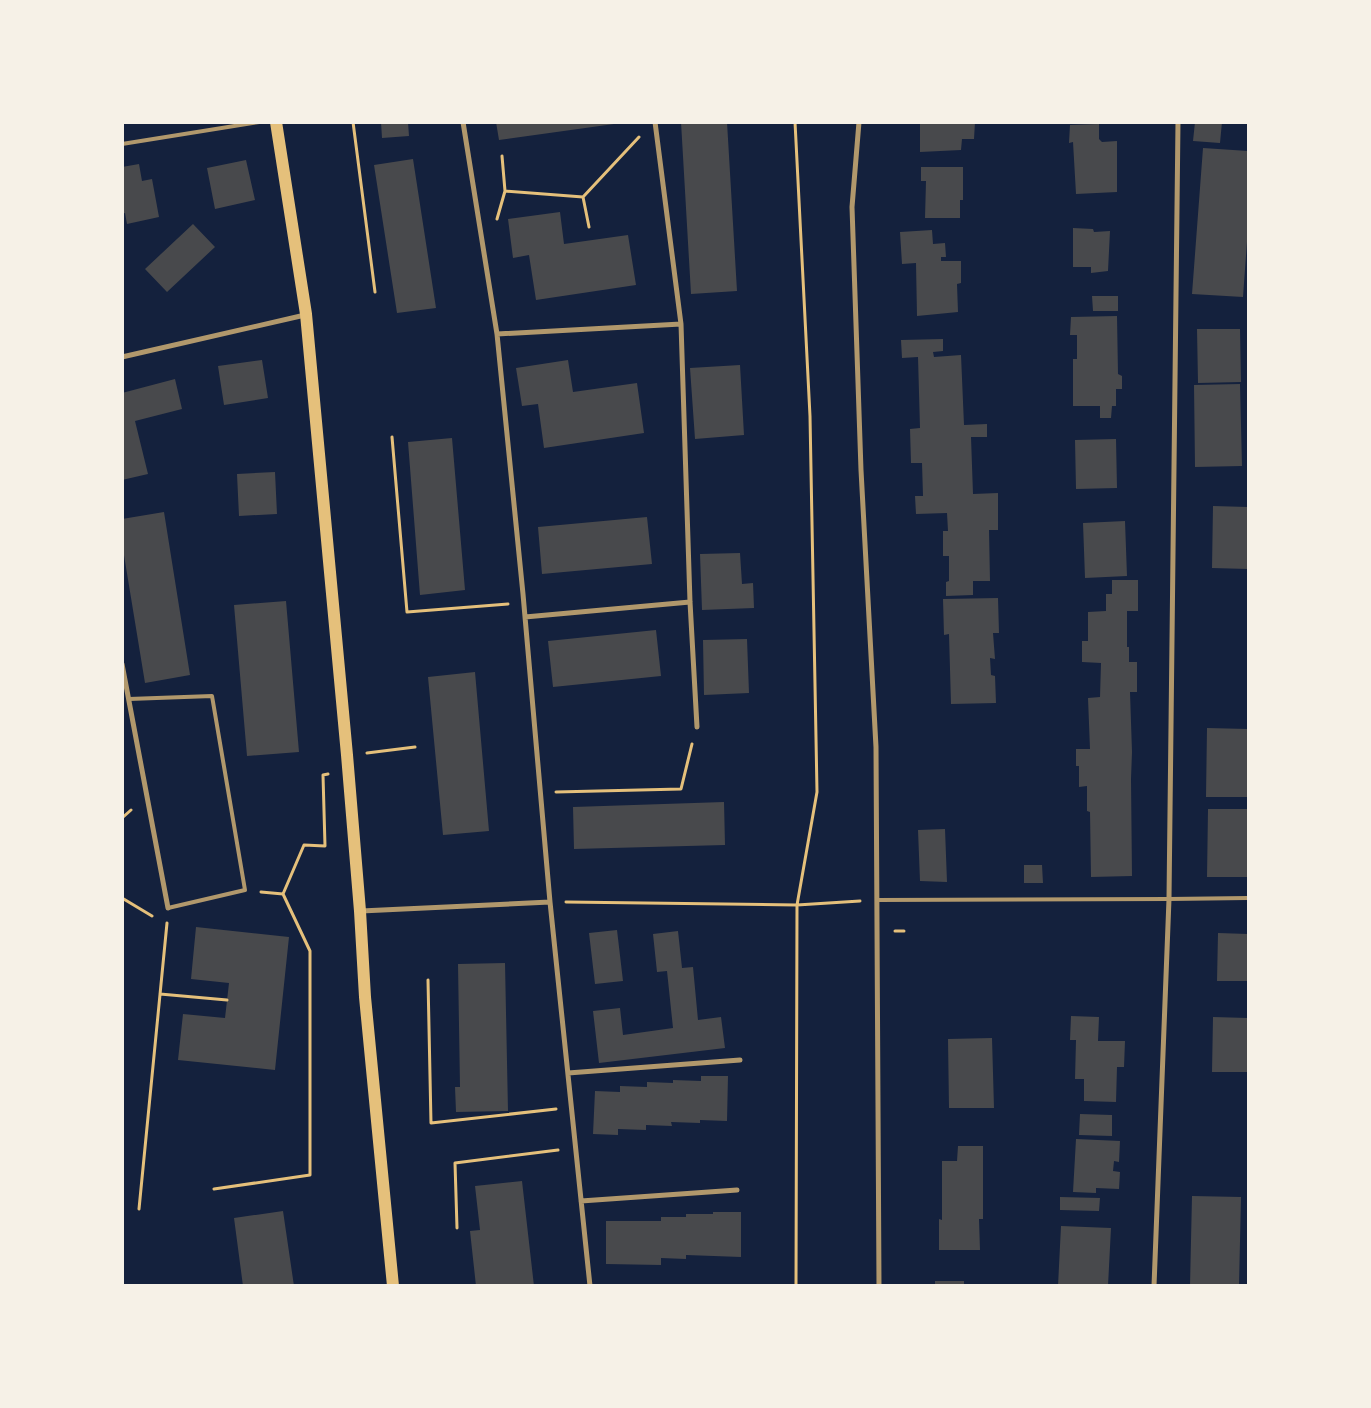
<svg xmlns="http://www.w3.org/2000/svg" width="1371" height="1408" viewBox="0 0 1371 1408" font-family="'DM Sans',sans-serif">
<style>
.building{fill:#48494c}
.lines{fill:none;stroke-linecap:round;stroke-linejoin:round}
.path{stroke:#e5c07b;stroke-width:3}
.service{stroke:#b1986c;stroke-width:4}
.minor{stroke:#b1986c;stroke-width:5}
.primary{stroke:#e5c07b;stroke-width:12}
</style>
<rect width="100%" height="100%" fill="#14213d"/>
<path class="building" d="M381 122H408L409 136 382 138Z
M496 122H614V124L499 140Z
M681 122H727L737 291 691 294Z
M934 122H975L974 139H962L961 150 920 152V123L934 124Z
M1195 122H1222L1220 143 1193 141Z
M1099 124V139L1102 142 1117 141V192L1076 194 1073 142 1069 143 1070 125Z
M1203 148 1248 151V228L1243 297 1192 294Z
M413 159 436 308 397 313 374 165Z
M246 160 255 200 215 209 207 168Z
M139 164 142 181 152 179 159 217 127 224 125 213 122 214V167Z
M921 167H963V200H960V218H925L926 181H921Z
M560 212 564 244 628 235 636 285 536 300 529 255 513 258 508 219Z
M193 224 215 247 167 292 145 269Z
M1073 228 1093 229 1094 232 1110 231 1108 271 1091 273V267H1073Z
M932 230 933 244 945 243 946 257H941V261H961V283L957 284 958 312 917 316 916 263 902 264 900 232Z
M1092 296H1118V311H1093Z
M1117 316 1118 374 1122 376V389H1116V406H1112L1111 418H1100V406H1073V359H1077V335H1070L1071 317Z
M1197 329H1240L1241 382 1198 383Z
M943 339V351L933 352 934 357 961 355 964 425 987 424V437H971L973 494 998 493V530H989L990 581H973V595L946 596V582L949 581V556H943V531H948L947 513 916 514 915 496H923L922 463H911L910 429 920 428 918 357 902 358 901 340Z
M262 360 268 398 224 405 218 366Z
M568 360 573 392 637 383 644 433 544 448 538 404 522 406 516 368Z
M740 365 744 435 695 439 690 368Z
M175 379 182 409 135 421 148 474 122 480V393Z
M1240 384 1242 466 1195 467 1194 385Z
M452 438 465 590 420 595 408 442Z
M1116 439 1117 488 1076 489 1075 440Z
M275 472 277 514 239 516 237 474Z
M1213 506 1248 507V569L1212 568Z
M164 512 190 675 145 683 122 543V519Z
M647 517 652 564 542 574 538 527Z
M1125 521 1127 576 1085 578 1083 523Z
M740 553 742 584 753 583 754 608 702 610 700 554Z
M1112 580H1138V611H1127V647H1129V662H1137V692H1130L1132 752 1131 779 1132 876 1091 877 1090 812 1087 811V786L1079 787V766H1076V749H1090L1088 698 1100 697 1101 663 1082 662V641H1088V612L1106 611V594H1112Z
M998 598 999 633H993L995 659 990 658 991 675 995 676 996 703 951 704 949 634 944 635 943 599Z
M286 601 299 752 247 756 234 605Z
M656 630 661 676 553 687 548 641Z
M747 639 749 693 704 695 703 640Z
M475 672 489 831 443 835 428 677Z
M1207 728 1248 729V797H1206Z
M724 802 725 845 574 849 573 807Z
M1208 809H1248V877H1207Z
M945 829 947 882 920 881 918 830Z
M1024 865H1042L1043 883H1024Z
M196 927 289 937 275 1070 178 1060 183 1014 225 1018 229 983 191 979Z
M617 930 623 981 595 984 589 933Z
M678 931 682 968 693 967 698 1020 721 1017 725 1048 599 1063 593 1011 620 1008 623 1035 673 1028 667 971 657 972 653 934Z
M1218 933 1248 934V981H1217Z
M505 963 508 1111 456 1112 455 1087H460L458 964Z
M1071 1016 1099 1017 1098 1041H1125L1124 1067H1117L1116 1102 1084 1101V1079H1075L1076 1040H1070Z
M1213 1017 1248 1018V1072H1212Z
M992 1038 994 1108H949L948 1039Z
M701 1076H728L727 1121 700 1120V1123L671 1122 672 1126 646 1125V1130L618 1129V1135L593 1134 595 1091 620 1092V1086L647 1087V1082L673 1083V1080L701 1081Z
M1080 1114 1112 1115V1136L1079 1135Z
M1076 1139 1120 1141 1119 1162 1114 1161 1113 1171 1120 1172 1119 1189 1096 1188V1193L1073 1192Z
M958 1146H983V1219H979L980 1250H939V1219L942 1220V1161H957Z
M522 1181 534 1286H476L470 1231 480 1230 475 1186Z
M1192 1196 1241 1197 1239 1286H1190Z
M1060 1197 1100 1198 1099 1211 1060 1210Z
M283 1211 294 1286H243L234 1218Z
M713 1212H741V1257L686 1255V1259L661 1258V1265L606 1264V1221H661V1217H686V1214H713Z
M1061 1226 1111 1228 1108 1286H1058Z
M935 1281H964V1286H935Z"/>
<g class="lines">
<path class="path" d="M353 122 375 292
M795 122 810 416 817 792 797 905 796 1286
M505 191 583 197 589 227
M583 197 639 137
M497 219 505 191 502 156
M392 437 407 612 508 604
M367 753 415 747
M556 792 681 789 692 744
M122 818 131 810
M261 892 283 894
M122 898 152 916
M566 902 797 905 860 901
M895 931H904
M428 980 431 1123 556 1109
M160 994 227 1000
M214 1189 310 1175V951L283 894 304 845 325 846 323 775 328 774
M139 1209 167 923
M457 1228 455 1163 558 1150"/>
<path class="service" d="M122 144 259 122
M129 699 212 696 245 890 168 908
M877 900 1169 899 1248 898"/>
<path class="minor" d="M463 122 497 334 523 594 550 902 590 1286
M655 122 681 324 690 602 697 727
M859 122 852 207 861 470 876 747 879 1286
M497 334 681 324
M122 357 305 315
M525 617 690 602
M122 664 168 908
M361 911 550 902
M568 1073 740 1060
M581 1201 737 1190
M1154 1286 1169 899 1178 122"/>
<path class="primary" d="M276 122 306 314 347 755 360 911 365 997 393 1286"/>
</g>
<rect width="1371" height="1408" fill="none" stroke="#f6f1e7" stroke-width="248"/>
</svg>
